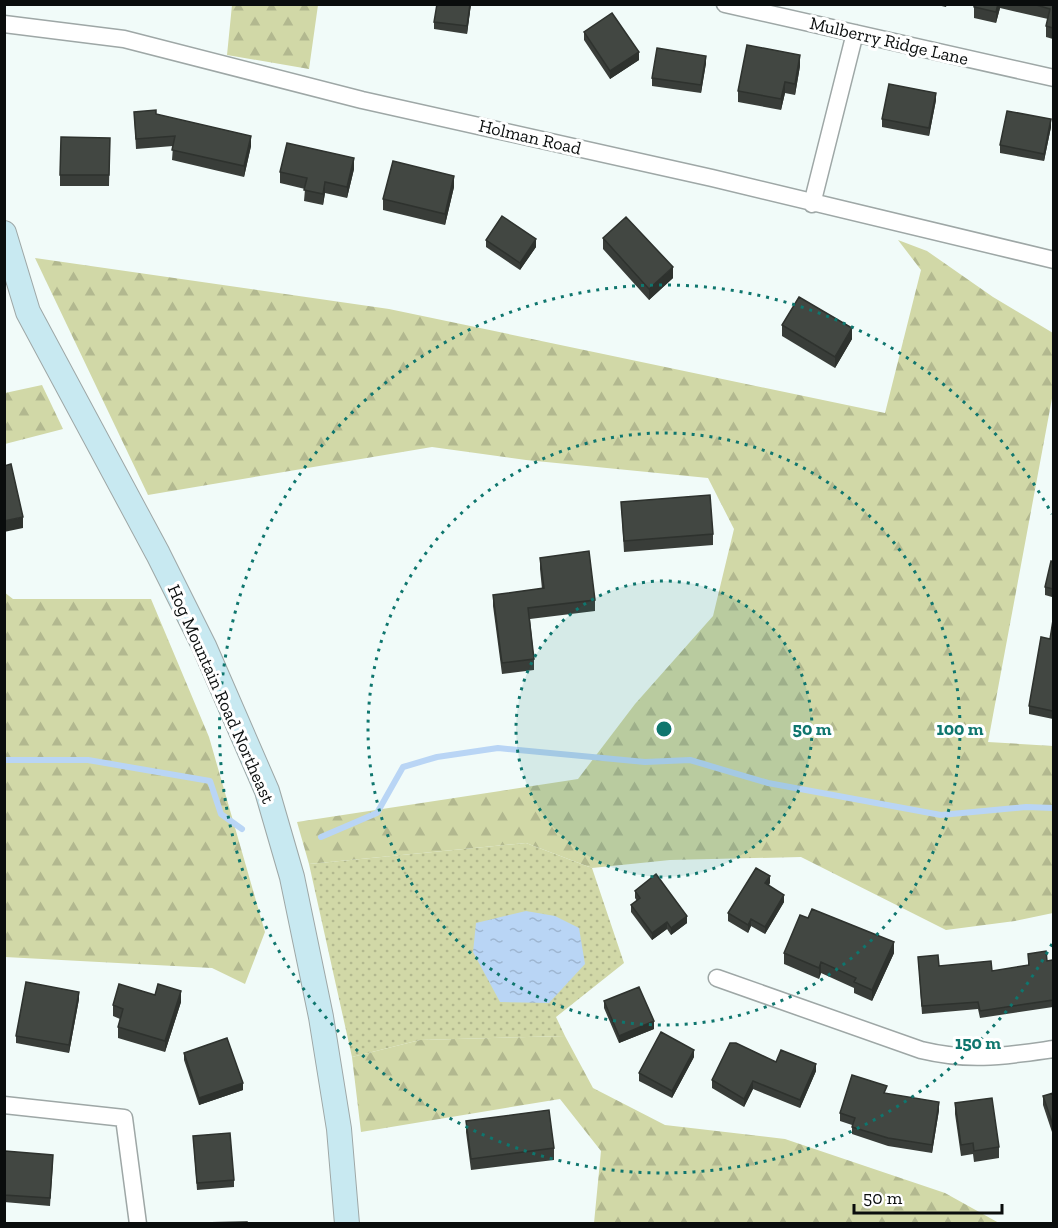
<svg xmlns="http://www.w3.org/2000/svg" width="1058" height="1228" viewBox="0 0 1058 1228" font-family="'Zilla Slab',serif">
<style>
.grass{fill:url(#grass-dots)}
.forest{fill:url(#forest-firs)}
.water{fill:url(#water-ripples)}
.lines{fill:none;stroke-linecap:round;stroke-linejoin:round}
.stream{stroke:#b9d5f5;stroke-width:6}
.street-casing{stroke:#9ea7a6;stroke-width:19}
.secondary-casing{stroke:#9ea7a6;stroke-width:26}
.street{stroke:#fff;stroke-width:16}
.secondary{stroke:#c8e9f1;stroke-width:24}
.wall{fill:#393d39}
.shaded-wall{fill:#2e322e}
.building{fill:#424742;stroke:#2e322e;stroke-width:1.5}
.ring{fill:none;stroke:#0f766e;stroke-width:3;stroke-dasharray:3 6}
.labels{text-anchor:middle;stroke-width:6;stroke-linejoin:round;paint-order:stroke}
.street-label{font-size:18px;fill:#0a0d0d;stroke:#fff}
.centre{fill:#0f766e;stroke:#fff;stroke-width:3}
.ring-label{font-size:18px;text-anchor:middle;font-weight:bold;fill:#0f766e;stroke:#fff;stroke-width:6;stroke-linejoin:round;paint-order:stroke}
</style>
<defs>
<pattern id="grass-dots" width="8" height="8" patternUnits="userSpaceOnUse" patternTransform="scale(1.5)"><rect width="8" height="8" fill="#d1d8a7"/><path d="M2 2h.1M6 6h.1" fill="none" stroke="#b2b88f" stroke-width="1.8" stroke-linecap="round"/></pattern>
<pattern id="forest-firs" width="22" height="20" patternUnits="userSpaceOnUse" patternTransform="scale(1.5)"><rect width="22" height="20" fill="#d1d8a7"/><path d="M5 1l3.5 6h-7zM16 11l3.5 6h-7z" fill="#b2b88f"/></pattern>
<pattern id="water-ripples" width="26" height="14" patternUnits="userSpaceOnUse" patternTransform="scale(1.5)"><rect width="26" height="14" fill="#b9d5f5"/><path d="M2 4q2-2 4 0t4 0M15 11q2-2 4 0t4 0" fill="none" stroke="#9eb6d1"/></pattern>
</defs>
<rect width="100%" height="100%" fill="#f1fbf9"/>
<path class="grass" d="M526 843 592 868 624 963 556 1017 565 1036 420 1040 352 1057 309 864Z"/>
<path class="forest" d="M232 5H318L309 69 227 55Z
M898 240 927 251 993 297 1053 333V393L988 742 1053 746V913L1015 921 946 930 801 857 670 860 592 868 526 843 309 864 297 822 578 779 635 704 713 616 734 529 708 478 526 460 432 447 148 495 35 258 389 309 885 413 921 270Z
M42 385 63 429 5 444V393Z
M4 592 13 599H151L209 737 265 932 245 984 212 968 5 957Z
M565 1036 593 1088 665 1125 785 1139 945 1193 999 1223H594L601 1151 560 1099 361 1132 352 1057 420 1040Z"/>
<path class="water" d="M526 911 555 916 579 928 585 964 549 1003 500 1002 473 952 476 923Z"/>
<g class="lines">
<path class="stream" d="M4 760H88L210 781 221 814 242 829
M321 837 377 813 403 767 437 757 498 748 645 762 690 760 768 783 941 815 1026 807 1054 808"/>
<g class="street-casing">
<path id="street" d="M725 4 1054 78
M4 24 124 39 362 100 712 178 1054 260
M812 204 855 33
M717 978 921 1050C971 1062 1004 1056 1054 1049
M4 1105 124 1118 138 1224"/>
</g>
<g class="secondary-casing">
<path id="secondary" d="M4 233 28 312 158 554 204 646 267 791 292 877 321 1017 339 1129 347 1224"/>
</g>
<use href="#street" class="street"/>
<use href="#secondary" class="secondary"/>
</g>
<path class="wall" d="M471 4 467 34 434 29V22Z
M933 4H947L946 7Z
M974 4H1053V39L1046 37V26L1048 19 1000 8 996 23 974 18Z
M584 32 639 60 610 79 584 40Z
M706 63 701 93 652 86V78Z
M800 66 795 95 785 93 781 110 738 102V91Z
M936 100 929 136 882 127V119Z
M134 112 156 114 251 146 244 177 172 160 173 146 136 149Z
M1051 127 1044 161 1000 153V145Z
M110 138 109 186H60V175Z
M354 169 347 198 325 193 323 205 304 201 305 189 280 183V172Z
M454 187 445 225 383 210V199Z
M603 238 673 278 649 300 603 249Z
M486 240 536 247 520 270 486 247Z
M782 325 852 339 835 368 782 336Z
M621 502 713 534V545L624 552Z
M540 558 595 600V611L530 619 534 659V670L502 674 493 606V595L542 589 540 569Z
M1053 562V609L1052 608V597L1045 595V587Z
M1053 620V719L1029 714V706L1050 639Z
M770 883 769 885 784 902 765 934 751 926 748 933 728 921V913Z
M635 891 687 923 671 935 667 929 652 940 631 912V905L637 901 635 898Z
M784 953H894L872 1001 854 993V988L821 973 819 979 784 964Z
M1028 954 1047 961 1053 960V1007L980 1018 978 1009 922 1014 918 957 939 966 992 971 1028 965Z
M155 995 181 1002 165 1052 118 1038V1027L120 1019 113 1016V1005Z
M79 999 69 1053 16 1043V1036Z
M604 1001 654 1029 619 1043 604 1008Z
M184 1053 243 1090 199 1105 184 1060Z
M694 1057 672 1098 639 1081V1073Z
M776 1062 816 1071 800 1108 753 1089 744 1107 712 1088V1080Z
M1053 1093V1135L1043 1105V1096Z
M887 1094 939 1110 932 1153 888 1146 852 1134V1125L840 1121V1113Z
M955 1103 999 1147V1158L974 1162 973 1154 961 1156 955 1114Z
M466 1121 554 1148V1160L471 1170 466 1132Z
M193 1136 234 1180V1187L197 1190Z
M4 1160 53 1162 50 1206 4 1202Z"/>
<path class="shaded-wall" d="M470 4H471L467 34V26Z
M998 4H1000V8L996 23V12Z
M639 52V60L610 79V71Z
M800 55V66L795 95V84Z
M706 56V63L701 93V85Z
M785 82V93L781 110V99Z
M936 93V100L929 136V128Z
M1051 119V127L1044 161V154Z
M251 136V146L244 177V166Z
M354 158V169L347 198V187Z
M454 176V187L445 225V214Z
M325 182V193L323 205V194Z
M536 239V247L520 270V263Z
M673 267V278L649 300V289Z
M852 328V339L835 368V357Z
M23 517V528L4 532V521Z
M770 876V883L765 891V883Z
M784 895V902L765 934V927Z
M687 916V923L671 935V928Z
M751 919V926L748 933V925Z
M667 922V929L652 940V933Z
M894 942V953L872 1001V990Z
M821 962V973L819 979V968Z
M181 991V1002L165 1052V1041Z
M79 992V999L69 1053V1045Z
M654 1021V1029L619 1043V1036Z
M694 1050V1057L672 1098V1091Z
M816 1064V1071L800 1108V1100Z
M753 1081V1089L744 1107V1099Z
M243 1083V1090L199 1105V1098Z
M939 1102V1110L932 1153V1145Z"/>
<path class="building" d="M437 4H470L467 26 434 22Z
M974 4H998L996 12 974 7Z
M1033 4H1053V28L1046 26 1050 9Z
M612 13 639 52 610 71 584 32Z
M747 45 800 55 795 84 785 82 781 99 738 91Z
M657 48 706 56 701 85 652 78Z
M889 84 936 93 929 128 882 119Z
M156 110V114L251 136 244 166 172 150 175 136 136 139 134 112Z
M1007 111 1051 119 1044 154 1000 145Z
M61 137 110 138 109 175H60Z
M287 143 354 158 347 187 325 182 323 194 304 190 307 178 280 172Z
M393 161 454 176 445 214 383 199Z
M502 216 536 239 520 263 486 240Z
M626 217 673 267 649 289 603 238Z
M799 297 852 328 835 357 782 325Z
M11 464 23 517 4 521V466Z
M710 495 713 534 624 541 621 502Z
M589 551 595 600 528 608 534 659 502 663 493 595 544 588 540 558Z
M1051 561 1053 562V589L1045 587Z
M1053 620V711L1029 706 1041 637 1050 639Z
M756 868 770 876 765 883 784 895 765 927 751 919 748 925 728 913Z
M656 874 687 916 671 928 667 922 652 933 631 905 640 898 635 891Z
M812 909 894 942 872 990 854 982 856 978 821 962 819 968 784 953 800 915 808 918Z
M1046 951 1047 961 1053 960V1000L980 1011 978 1002 922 1006 918 957 938 955 939 966 991 961 992 971 1029 965 1028 954Z
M26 982 79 992 69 1045 16 1036Z
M119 984 155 995 158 984 181 991 165 1041 118 1027 123 1009 113 1005Z
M639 987 654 1021 619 1036 604 1001Z
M661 1032 694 1050 672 1091 639 1073Z
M227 1038 243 1083 199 1098 184 1053Z
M730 1043H736L776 1062 781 1050 816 1064 800 1100 753 1081 744 1099 712 1080Z
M852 1075 887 1086 884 1093 939 1102 932 1145 888 1138 852 1127 855 1118 840 1113Z
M1053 1093V1125L1043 1096Z
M992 1098 999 1147 974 1151 973 1143 961 1145 955 1103Z
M549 1110 554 1148 471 1159 466 1121Z
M230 1133 234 1180 197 1183 193 1136Z
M5 1151 53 1155 50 1198 4 1195Z
M247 1222V1224H200V1223Z"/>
<circle cx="664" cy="729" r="148" fill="#0f766e" fill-opacity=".12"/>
<g class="ring">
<circle cx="664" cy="729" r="148"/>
<circle cx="664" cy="729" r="296"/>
<path d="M1052 944A444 444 0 1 1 1052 514"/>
</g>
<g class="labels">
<g class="street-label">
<text transform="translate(889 41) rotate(13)" y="6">Mulberry Ridge Lane</text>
<text transform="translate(530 137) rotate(13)" y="6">Holman Road</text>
<text transform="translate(221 694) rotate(66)" y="6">Hog Mountain Road Northeast</text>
</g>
</g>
<circle cx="664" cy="729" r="9" class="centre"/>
<g class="ring-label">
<text x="812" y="735">50 m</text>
<text x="960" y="735">100 m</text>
<text x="978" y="1049">150 m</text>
</g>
<rect width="1058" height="1228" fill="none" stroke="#0a0d0d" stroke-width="12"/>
<path d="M854 1204v9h148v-9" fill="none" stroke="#0a0d0d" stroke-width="3"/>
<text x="863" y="1204" font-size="18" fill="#0a0d0d" stroke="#ffffff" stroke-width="4.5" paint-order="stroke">50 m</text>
</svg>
